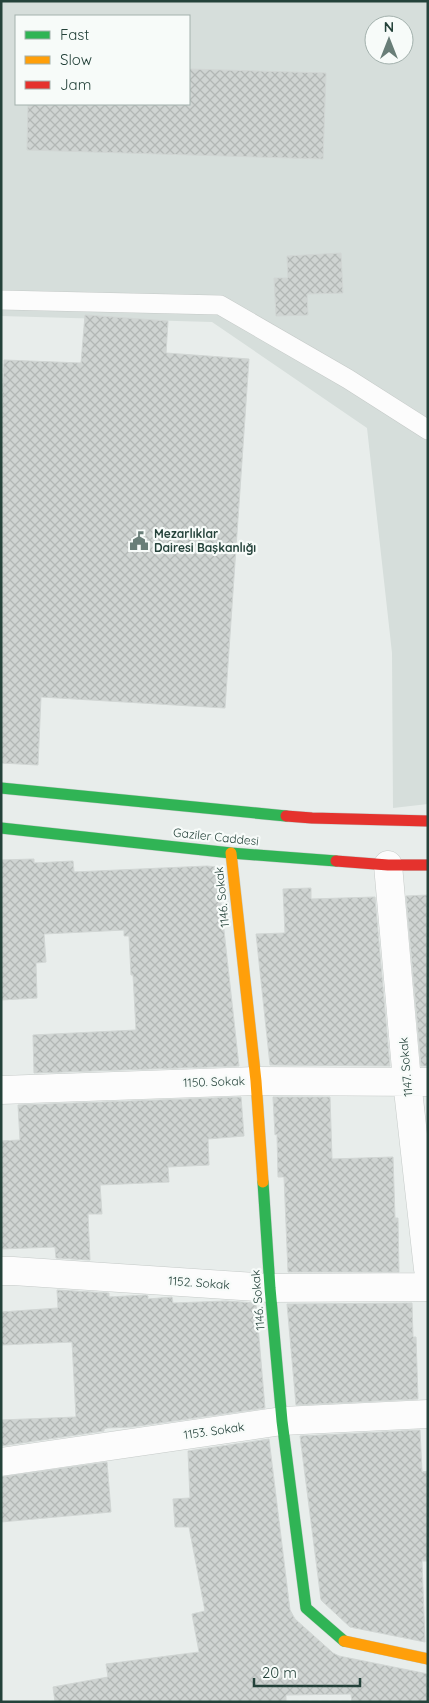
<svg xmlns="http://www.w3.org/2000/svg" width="429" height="1703" viewBox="0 0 429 1703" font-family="Quicksand,sans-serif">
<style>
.built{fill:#d6dedb;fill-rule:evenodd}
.building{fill:url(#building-cross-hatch);stroke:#d1d6d4}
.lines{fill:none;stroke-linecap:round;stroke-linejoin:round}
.lane-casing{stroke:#c5cac8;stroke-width:20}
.street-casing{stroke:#c5cac8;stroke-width:29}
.fast-casing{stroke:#c3cbc8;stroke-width:12}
.slow-casing{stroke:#c3cbc8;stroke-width:12}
.jam-casing{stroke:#c3cbc8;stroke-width:12}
.lane{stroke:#fcfcfc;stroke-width:19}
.street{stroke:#fcfcfc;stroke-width:28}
.fast{stroke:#30b455;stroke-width:11}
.slow{stroke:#ff9f0a;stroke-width:11}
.jam{stroke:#e5322d;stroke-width:11}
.labels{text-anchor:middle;stroke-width:4.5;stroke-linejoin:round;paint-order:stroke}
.poi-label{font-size:12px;font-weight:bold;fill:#24423a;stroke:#f7fbf9;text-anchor:start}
.street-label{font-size:12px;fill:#24423a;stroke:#f7fbf9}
</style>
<defs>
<pattern id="building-cross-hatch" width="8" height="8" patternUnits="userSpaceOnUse" patternTransform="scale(1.25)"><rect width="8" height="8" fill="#cfd4d2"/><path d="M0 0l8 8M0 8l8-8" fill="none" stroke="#b2b7b5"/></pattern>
</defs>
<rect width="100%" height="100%" fill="#e8edeb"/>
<path class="built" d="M1 1H428V804L393 808 392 653 367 428 212 322 1 316ZM16 16H189V104H16ZM374 25H404V55H374Z"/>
<path class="building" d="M189 69 326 73 323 159 27 150 28 104H189Z
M341 253 343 293 307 294 308 315 276 316 274 278H288L287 256Z
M85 315 168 321 166 353 249 359 225 708 41 697 38 765 1 763V427L4 360 81 363Z
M34 859V863L73 861 74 872 207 866 217 867 239 1066 34 1073 33 1035 136 1030 133 975H131L129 936H124V930L44 934 46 962 36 963 37 998 1 1000V860Z
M311 888V899L375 897 390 1066 270 1065 256 934 285 933 283 889Z
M428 895V1066H421L406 896Z
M241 1097 244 1136 208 1139 209 1165 168 1167 169 1182 100 1185 102 1214H88L90 1260 56 1258 55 1247 1 1249V1141L20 1140 18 1105Z
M273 1097H330L332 1159 393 1157 395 1218H398L399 1272H288L284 1177H278L277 1134 275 1135Z
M57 1290 109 1293V1297L146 1295 148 1296V1299L172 1297 173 1303 226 1301 256 1303 265 1408 132 1427 107 1428 104 1429V1431L1 1446V1420L76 1417 72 1342 1 1345V1312L58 1308Z
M412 1303 413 1337H416L418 1399 296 1405 287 1304Z
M420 1430 422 1472 428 1471V1561H422L425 1642 350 1627 321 1600 300 1436Z
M269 1439 290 1610 295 1619 333 1653 339 1656 428 1674V1702H352L351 1694 286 1695V1702H55L53 1687 108 1677 106 1664 199 1652 192 1614 205 1611 189 1527H175L173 1499 190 1498 188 1451Z
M107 1462 111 1512 1 1522V1477Z"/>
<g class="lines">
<g class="lane-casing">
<path id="lane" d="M1 300 220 305 348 379 428 430"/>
</g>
<g class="street-casing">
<path id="street" d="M388 865 407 1081 428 1269
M1 1090 256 1081 428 1082
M1 1271H13L270 1288 428 1287
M1 1462 282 1421 428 1414"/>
</g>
<g class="fast-casing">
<path id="fast" d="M1 788 286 816
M1 828 231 853 336 861
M263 1182 270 1288 282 1421 306 1608 344 1641"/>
</g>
<g class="slow-casing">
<path id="slow" d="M231 853 256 1081 263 1182
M344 1641 428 1659"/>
</g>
<g class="jam-casing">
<path id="jam" d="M286 816 312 818 428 821
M336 861 388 865H428"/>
</g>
<use href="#lane" class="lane"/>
<use href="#street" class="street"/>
<use href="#fast" class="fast"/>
<use href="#slow" class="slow"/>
<use href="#jam" class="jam"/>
</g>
<defs>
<g id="civic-bare" transform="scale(1.5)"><path d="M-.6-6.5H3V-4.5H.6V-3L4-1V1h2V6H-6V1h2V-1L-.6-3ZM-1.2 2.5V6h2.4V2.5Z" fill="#697e78" stroke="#f7fbf9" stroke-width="2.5" paint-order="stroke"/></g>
</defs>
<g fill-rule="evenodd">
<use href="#civic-bare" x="139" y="541"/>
</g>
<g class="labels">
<g class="poi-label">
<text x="154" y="538">Mezarlıklar<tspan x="154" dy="14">Dairesi Başkanlığı</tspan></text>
</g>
<g class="street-label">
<text transform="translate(216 837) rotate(6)" y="4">Gaziler Caddesi</text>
<text transform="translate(222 897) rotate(-96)" y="4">1146. Sokak</text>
<text transform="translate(406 1067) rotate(-95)" y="4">1147. Sokak</text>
<text transform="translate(214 1082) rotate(-2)" y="4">1150. Sokak</text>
<text transform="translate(199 1283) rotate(4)" y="4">1152. Sokak</text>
<text transform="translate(258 1300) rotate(-95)" y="4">1146. Sokak</text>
<text transform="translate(214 1431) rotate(-8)" y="4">1153. Sokak</text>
</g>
</g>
<rect width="429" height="1703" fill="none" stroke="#24423a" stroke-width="5"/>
<rect x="15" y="15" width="175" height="90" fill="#f7fbf9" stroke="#a3b1ad"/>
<rect x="25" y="31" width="25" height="8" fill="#30b455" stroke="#a3b1ad"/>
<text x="60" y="40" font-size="15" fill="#24423a">Fast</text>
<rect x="25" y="56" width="25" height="8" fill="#ff9f0a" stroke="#a3b1ad"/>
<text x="60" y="65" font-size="15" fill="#24423a">Slow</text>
<rect x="25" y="81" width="25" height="8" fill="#e5322d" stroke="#a3b1ad"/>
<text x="60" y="90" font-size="15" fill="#24423a">Jam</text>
<g transform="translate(389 40)"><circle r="24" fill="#f7fbf9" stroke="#a3b1ad"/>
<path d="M0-4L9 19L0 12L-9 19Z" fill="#697e78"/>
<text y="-8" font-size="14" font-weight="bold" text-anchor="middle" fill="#24423a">N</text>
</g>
<path d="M254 1678v8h106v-8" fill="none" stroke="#24423a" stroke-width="2.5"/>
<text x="262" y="1678" font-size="15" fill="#24423a" stroke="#f7fbf9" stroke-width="4" paint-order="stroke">20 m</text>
</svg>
